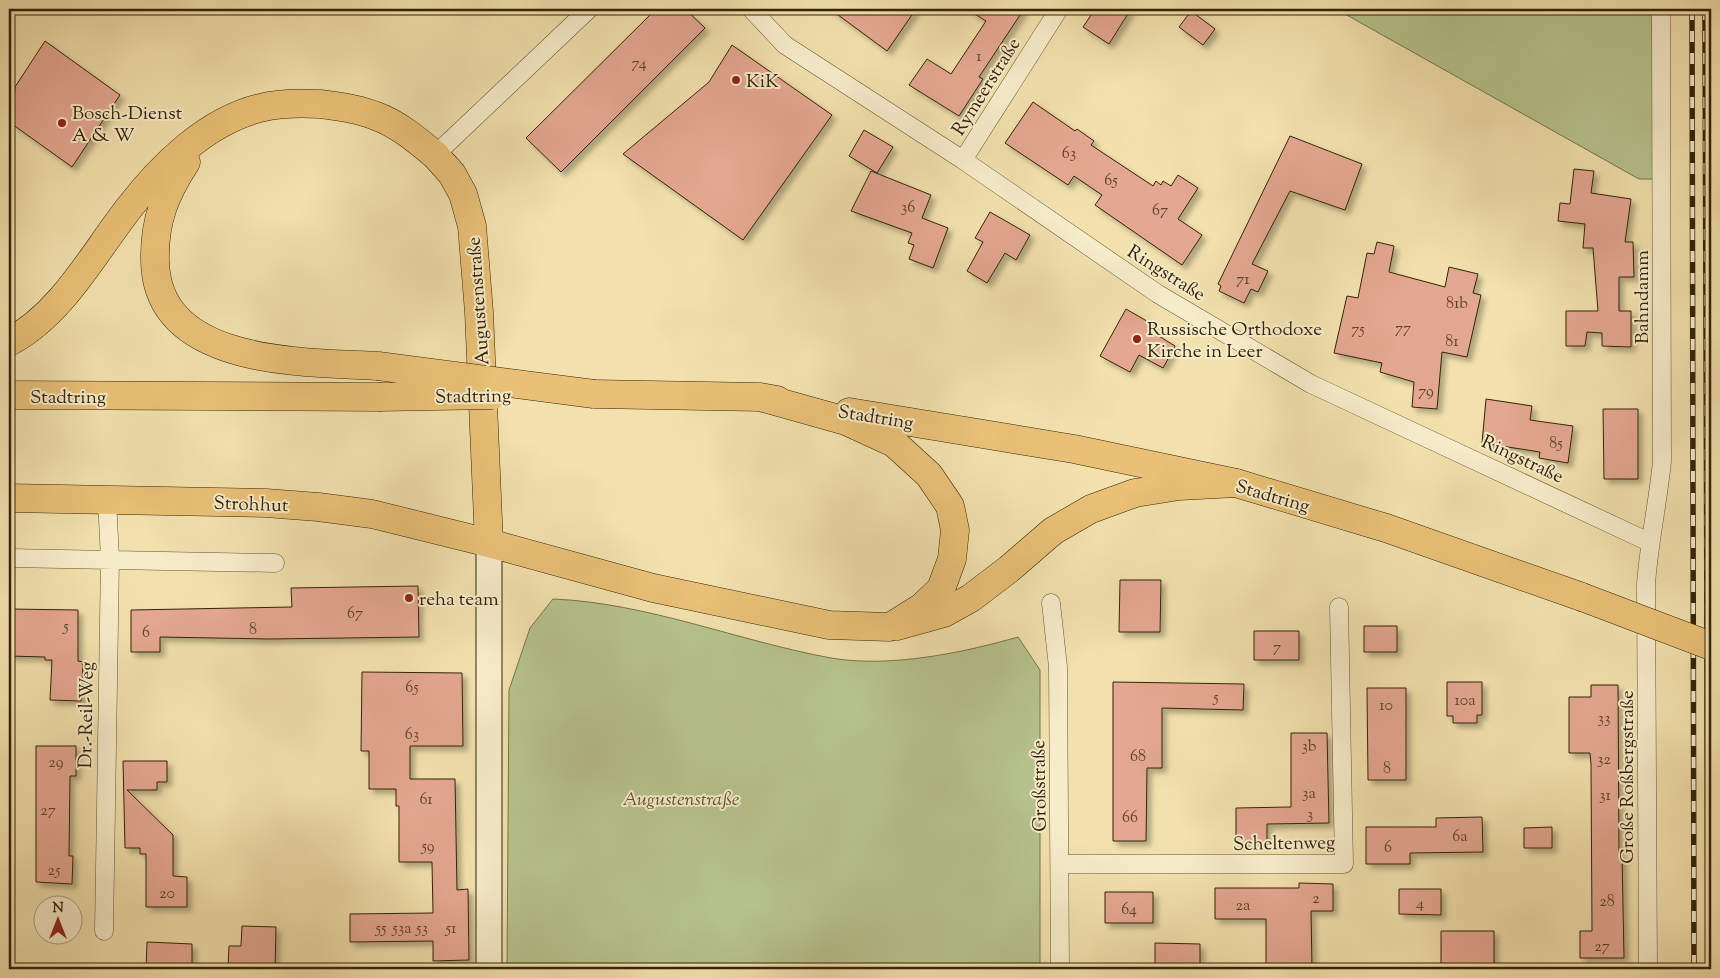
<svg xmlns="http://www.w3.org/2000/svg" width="1720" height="978" viewBox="0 0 1720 978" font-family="'Sorts Mill Goudy',serif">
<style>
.green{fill:#b7c38d;stroke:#75734c}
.building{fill:#e4a791;stroke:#33230a;filter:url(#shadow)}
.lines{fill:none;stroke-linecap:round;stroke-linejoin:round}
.street-casing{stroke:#635233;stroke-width:19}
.secondary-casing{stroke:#33230a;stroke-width:27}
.primary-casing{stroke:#33230a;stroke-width:29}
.highway-casing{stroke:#33230a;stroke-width:29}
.street{stroke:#f7ecca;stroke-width:18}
.secondary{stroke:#f7ecca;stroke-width:25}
.primary{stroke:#e9c076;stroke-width:28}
.highway{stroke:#e9c076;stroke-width:28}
.rail-casing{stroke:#33230a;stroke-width:5.5}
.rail{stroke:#f7ecca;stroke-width:4;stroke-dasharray:11;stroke-linecap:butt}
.primary-bridge-casing{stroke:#33230a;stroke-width:29;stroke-linecap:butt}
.highway-bridge-casing{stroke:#33230a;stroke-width:29;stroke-linecap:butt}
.primary-bridge{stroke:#e9c076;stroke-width:28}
.highway-bridge{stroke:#e9c076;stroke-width:28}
.poi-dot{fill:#8f2418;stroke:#f7ecca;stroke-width:2}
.labels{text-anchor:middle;stroke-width:4;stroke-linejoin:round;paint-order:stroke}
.number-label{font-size:16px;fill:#5f442c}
.poi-label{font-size:19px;fill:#33230a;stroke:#f7ecca;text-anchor:start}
.street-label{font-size:19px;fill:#33230a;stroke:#f7ecca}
.park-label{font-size:19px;font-style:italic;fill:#5b5331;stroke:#f7ecca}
</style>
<defs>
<filter id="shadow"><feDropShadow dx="4.5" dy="4.5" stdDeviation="2.5" flood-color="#0004"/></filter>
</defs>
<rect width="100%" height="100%" fill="#f2e1ad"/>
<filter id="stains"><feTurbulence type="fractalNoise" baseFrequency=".004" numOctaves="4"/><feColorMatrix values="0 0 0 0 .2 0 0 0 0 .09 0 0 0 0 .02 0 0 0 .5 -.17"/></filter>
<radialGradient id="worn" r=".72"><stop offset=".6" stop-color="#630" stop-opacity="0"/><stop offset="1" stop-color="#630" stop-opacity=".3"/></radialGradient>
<path class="green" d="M1336 9H1658L1659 179H1639Z
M553 599C648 603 738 641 831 658 890 668 962 653 1018 637L1040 670V969H507L509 690 530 628Z"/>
<path class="building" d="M656 9H685L705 28 561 172 526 138Z
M830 9H916L887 51Z
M967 9H1024L979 77 983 79 959 116 909 85 927 59 951 74 986 21Z
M1095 9H1131L1109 44 1083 27Z
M1191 11 1215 29 1203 45 1179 27Z
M45 41 120 95 72 167 12 124 15 87Z
M732 45 832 115 743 240 623 154 709 82Z
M1033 102 1075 131 1077 129 1094 141 1091 145 1153 186 1156 181 1161 185 1163 181 1171 186 1178 175 1198 188 1178 219 1202 235 1182 265 1095 205 1102 195 1074 176 1068 185 1005 143Z
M864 130 893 147 877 173 849 156Z
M1290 136 1362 164 1345 210 1290 191 1252 264 1268 271 1258 292 1251 289 1244 303 1219 291 1221 286 1218 284Z
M1574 169 1594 171 1591 193 1631 199 1625 242H1633L1634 277H1619V311H1631V347L1602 346V333L1587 332 1585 346H1566V311H1598L1593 248H1583L1585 224 1558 221 1560 203 1570 204Z
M871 171 931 195 922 218 948 228 933 268 909 259 914 245 908 243 912 233 851 211Z
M990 212 1030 235 1016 260 1005 253 987 283 967 271 983 242 975 238Z
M1377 242 1394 246 1389 272 1445 287 1449 267 1478 274 1473 293 1481 295 1467 357 1442 352 1437 409 1412 407 1414 382 1380 372 1382 363 1334 353 1347 296 1358 298 1367 253 1374 254Z
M1126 309 1157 327 1154 333 1175 346 1163 368 1139 355 1130 372 1100 356Z
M1486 399 1532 406 1530 420 1573 426 1568 463 1539 458 1540 452 1482 443Z
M1603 409H1638V479H1604Z
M1120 580H1161L1160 632H1119Z
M418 586 419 637 269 639 160 637V652H131V610L292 607 291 588Z
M9 609 78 610V661L83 662 81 701 50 700 52 660H45V657L9 656Z
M1364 626H1397V652H1364Z
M1254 631H1299V660H1254Z
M362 672 462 673 463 746H410V779H455L457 890 468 889 469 960 433 961V941L350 942V914L433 913 432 862H399V806H396V789H369V751H361Z
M1113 682 1244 684 1243 710 1162 708V768H1147L1146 841H1113Z
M1447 682H1482V715H1477V723H1453V716H1447Z
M1591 685H1618L1619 855H1622L1624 958H1580V931H1592L1591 764 1590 753H1569V697H1591Z
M1367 688H1406V780H1368Z
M1291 733H1327L1329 823 1267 824V844H1236V808L1291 807Z
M36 746H76V776H70L69 856H73L72 884 36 882Z
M123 761H167V782H157V790H127L173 835V876L187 877V907H146V854H140V848H125Z
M1482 817 1483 852 1410 853V864H1366V827H1436V818Z
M1552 827V848H1524V828Z
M1299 883 1333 884V911H1311L1312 969H1266V919H1215V888H1299Z
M1399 889H1441V915L1399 914Z
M1105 892H1153V923H1105Z
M242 926 276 927 275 969 228 968 229 946H241Z
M1441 931H1494V969H1441Z
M147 942 192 944V969H146Z
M1155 943 1200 944V969H1155Z"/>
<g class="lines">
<g class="street-casing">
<path id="street" d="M751 9 785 45 963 160 1158 294 1311 384 1649 542
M435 155 589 9
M963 160 1059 9
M9 558 275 563
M1051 603 1058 667 1060 969
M1060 864H1344L1339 607
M104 931 110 559 107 499
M1648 969 1646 584C1649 543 1658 502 1662 461L1661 9"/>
</g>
<g class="secondary-casing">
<path id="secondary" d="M489 543V969"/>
</g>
<g class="primary-casing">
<path id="primary" d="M9 498 266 503 318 507 372 514 489 543 479 312 472 226 463 194 452 174 435 155
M897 626 944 613 971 598 1009 569 1053 531 1091 509 1135 493 1179 486 1236 483 1386 528 1582 597"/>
</g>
<g class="highway-casing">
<path id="highway" d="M186 162C165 194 154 221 155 261 157 366 303 362 378 366
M9 342C62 314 93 254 129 208 161 166 207 121 260 108 279 103 300 103 320 104 338 106 359 109 376 116 398 124 417 140 435 155
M594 394 760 397 777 400
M9 395 379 397
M849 412 1074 449 1236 483
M489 543 653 588 829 625 890 627 922 607 941 589 952 559 955 530 950 506 929 475 894 443 846 421 760 397"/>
</g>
<use href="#street" class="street"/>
<use href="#secondary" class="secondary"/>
<use href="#primary" class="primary"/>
<use href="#highway" class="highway"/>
<g class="rail-casing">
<path id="rail" d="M1692 9 1694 969
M1705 9 1708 969"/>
</g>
<use href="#rail" class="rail"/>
<g class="primary-bridge-casing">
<path id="primary-bridge" d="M1582 597 1711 646"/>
</g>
<g class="highway-bridge-casing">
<path id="highway-bridge" d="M378 366 594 394
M379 397 493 395"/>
</g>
<use href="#primary-bridge" class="primary-bridge"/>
<use href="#highway-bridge" class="highway-bridge"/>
</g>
<g class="poi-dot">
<circle cx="736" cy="80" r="5"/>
<circle cx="62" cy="123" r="5"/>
<circle cx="1137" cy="339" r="5"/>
<circle cx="409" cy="598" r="5"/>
</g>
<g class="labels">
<g class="number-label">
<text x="979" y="61">1</text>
<text x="639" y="68">74</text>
<text x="1069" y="158">63</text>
<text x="1111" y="185">65</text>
<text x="908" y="212">36</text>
<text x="1160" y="215">67</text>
<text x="1243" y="284">71</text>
<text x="1457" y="308">81b</text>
<text x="1403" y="333">77</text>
<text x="1358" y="334">75</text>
<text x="1452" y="346">81</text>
<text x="1426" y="396">79</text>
<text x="1556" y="448">85</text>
<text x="355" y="618">67</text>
<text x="66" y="631">5</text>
<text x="253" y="634">8</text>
<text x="146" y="637">6</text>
<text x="1277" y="652">7</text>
<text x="412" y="692">65</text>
<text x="1216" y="702">5</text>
<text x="1465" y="705">10a</text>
<text x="1386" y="710">10</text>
<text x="1604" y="723">33</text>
<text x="412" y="739">63</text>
<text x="1309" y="751">3b</text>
<text x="1138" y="761">68</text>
<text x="1604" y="764">32</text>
<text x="56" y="767">29</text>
<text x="1387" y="773">8</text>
<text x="1309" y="798">3a</text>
<text x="1605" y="800">31</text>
<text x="426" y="804">61</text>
<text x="48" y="815">27</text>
<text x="1310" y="819">3</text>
<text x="1130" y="822">66</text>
<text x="1460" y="841">6a</text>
<text x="428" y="851">59</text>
<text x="1388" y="852">6</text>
<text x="54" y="875">25</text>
<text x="167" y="898">20</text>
<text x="1316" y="903">2</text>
<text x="1607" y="906">28</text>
<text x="1420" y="908">4</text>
<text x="1243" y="910">2a</text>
<text x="1129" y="914">64</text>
<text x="381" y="933">55</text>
<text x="402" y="933">53a</text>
<text x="422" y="933">53</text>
<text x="451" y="933">51</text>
<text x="1602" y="951">27</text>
</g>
<g class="poi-label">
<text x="746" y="87">KiK</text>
<text x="72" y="119">Bosch-Dienst<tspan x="72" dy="22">A &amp; W</tspan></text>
<text x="1147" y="335">Russische Orthodoxe<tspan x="1147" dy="22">Kirche in Leer</tspan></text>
<text x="419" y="605">reha team</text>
</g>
<g class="street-label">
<text transform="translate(985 86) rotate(-58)" y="7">Rymeerstraße</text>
<text transform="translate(1167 272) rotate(32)" y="7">Ringstraße</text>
<text transform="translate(1641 297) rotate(-90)" y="7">Bahndamm</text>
<text transform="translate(477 301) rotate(-94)" y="7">Augustenstraße</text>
<text transform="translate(473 395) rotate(-1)" y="7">Stadtring</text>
<text x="68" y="403">Stadtring</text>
<text transform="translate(876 416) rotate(9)" y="7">Stadtring</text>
<text transform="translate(1523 458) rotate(25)" y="7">Ringstraße</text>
<text transform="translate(1273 495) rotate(16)" y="7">Stadtring</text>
<text transform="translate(251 503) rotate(2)" y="7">Strohhut</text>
<text transform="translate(85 715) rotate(-89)" y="7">Dr.-Reil-Weg</text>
<text transform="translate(1626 777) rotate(-90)" y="7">Große Roßbergstraße</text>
<text transform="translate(1038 786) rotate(-91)" y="7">Großstraße</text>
<text transform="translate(1284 842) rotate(-1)" y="7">Scheltenweg</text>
</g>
<g class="park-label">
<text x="681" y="805">Augustenstraße</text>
</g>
</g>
<rect width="1720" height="978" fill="none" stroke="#f2e1ad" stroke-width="30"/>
<rect x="10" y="10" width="1700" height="958" fill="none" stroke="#33230a" stroke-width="2.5"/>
<rect x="15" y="15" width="1690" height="948" fill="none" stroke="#33230a"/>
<g transform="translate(58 920)"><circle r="24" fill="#f7ecca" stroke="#a99c7d"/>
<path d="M0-4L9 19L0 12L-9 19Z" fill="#8f2418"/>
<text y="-8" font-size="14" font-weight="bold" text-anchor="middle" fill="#33230a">N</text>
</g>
<rect width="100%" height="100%" filter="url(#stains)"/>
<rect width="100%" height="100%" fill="url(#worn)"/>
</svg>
